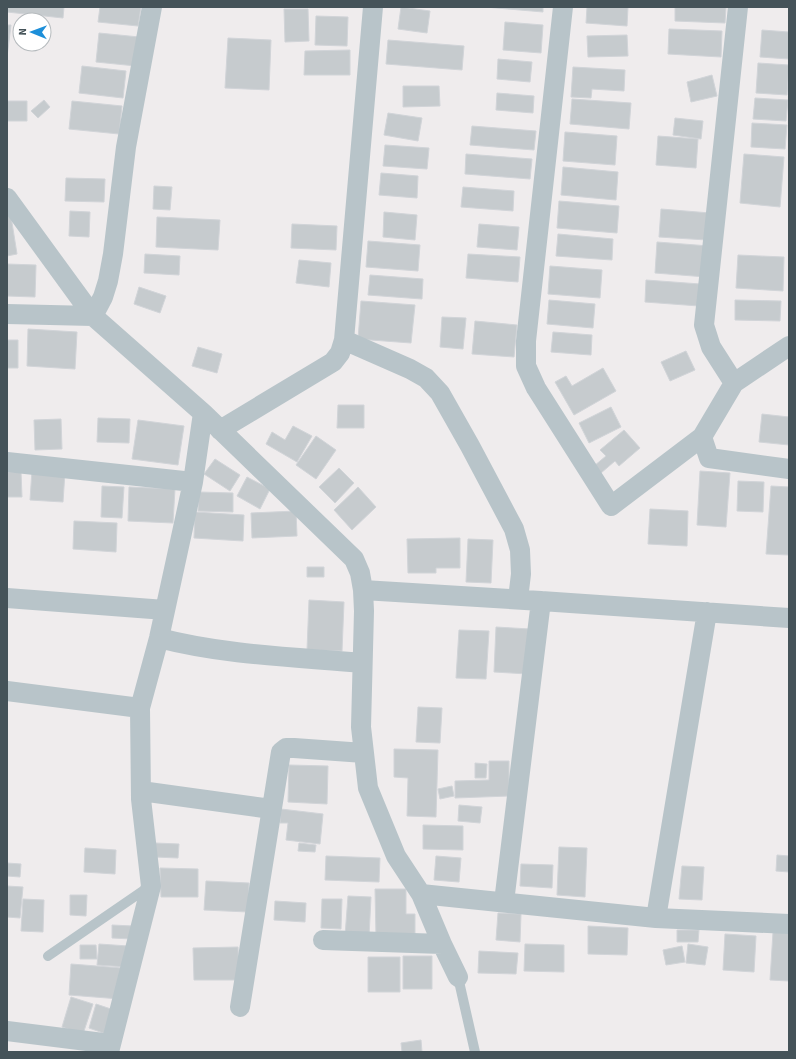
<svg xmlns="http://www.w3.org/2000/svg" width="796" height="1059" viewBox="0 0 796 1059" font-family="'Source Sans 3',sans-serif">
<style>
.building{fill:#c6cbce;stroke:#d1d4d8}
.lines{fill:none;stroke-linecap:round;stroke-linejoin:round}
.lane{stroke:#b8c4c9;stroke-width:10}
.street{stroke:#b8c4c9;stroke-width:20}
</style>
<rect width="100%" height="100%" fill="#efeced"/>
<path class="building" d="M7 7H64L63 18 7 12Z
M100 7H141L138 26 98 22Z
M401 7 430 11 427 33 398 29Z
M485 7H543V12Z
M587 7H628L627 26 586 23Z
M675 7H726L725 23 675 21Z
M284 9H308L309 41 285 42Z
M316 16 348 17 347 46 315 45Z
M505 22 543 25 541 53 503 50Z
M7 25H11L7 57Z
M669 29 722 31 721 57 668 54Z
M762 30 789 32V59L760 57Z
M99 33 139 37 136 66 96 62Z
M627 35 628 56 588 57 587 36Z
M228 38 271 40 269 90 225 88Z
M388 40 464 46 462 70 386 64Z
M350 50V75H304L305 51Z
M498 59 532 62 530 82 497 79Z
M758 63 789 65 787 95 756 93Z
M82 66 126 71 123 98 79 93Z
M573 67 625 70 624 91 592 89 591 98 571 97Z
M712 75 717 96 691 102 687 82Z
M403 86H439L440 106 403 107Z
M497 93 534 96 533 113 496 110Z
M755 98 788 100 786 121 753 119Z
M572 99 631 103 629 129 570 124Z
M44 100 50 107 38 118 31 111Z
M7 101H27V121H7Z
M72 101 122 106 119 134 69 129Z
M388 113 422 118 418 141 384 135Z
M675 118 703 121 701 139 673 135Z
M752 123 787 125 785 149 751 147Z
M472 126 536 131 534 150 470 145Z
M565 132 617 136 615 165 563 161Z
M658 136 698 139 696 168 656 165Z
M385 145 429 148 427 169 383 166Z
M466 154 532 159 530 179 465 174Z
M744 154 784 157 780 207 740 203Z
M563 167 618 172 616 200 561 195Z
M381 173 418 176 417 198 379 195Z
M66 178 105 179 104 202 65 201Z
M154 186 172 187 170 210 153 209Z
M463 187 514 191 513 211 461 207Z
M559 201 619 206 617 233 557 228Z
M661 209 710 213 707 240 659 237Z
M7 210H10L17 254 7 256Z
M70 211 90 212 89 237 69 236Z
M384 212 417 215 415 240 383 237Z
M157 217 220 220 218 250 156 247Z
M292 224 337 226 336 250 291 248Z
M479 224 519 227 517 250 477 247Z
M558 234 613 239 612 260 556 256Z
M368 241 420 245 418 271 366 267Z
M657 242 709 246 706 277 655 273Z
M145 254 180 256 179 275 144 273Z
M468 254 520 257 518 282 466 278Z
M738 255 784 257 783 291 736 288Z
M299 260 331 263 329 287 296 283Z
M7 264 36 265 35 297 7 296Z
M550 266 602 270 600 298 548 294Z
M370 275 423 279 422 299 368 295Z
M646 280 700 284 699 306 645 302Z
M139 287 166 296 160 313 134 304Z
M549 300 595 304 593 328 547 324Z
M735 300 781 301 780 321 735 320Z
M361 301 415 305 411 343 358 339Z
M442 317 466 318 463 349 440 347Z
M475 321 517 325 514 357 472 354Z
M28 329 77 332 75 369 27 366Z
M553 332 592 335 591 355 551 352Z
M7 340H18V368H7Z
M198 347 222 354 217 373 192 366Z
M686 351 695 370 670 381 661 362Z
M603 368 616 391 574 415 555 382 566 376 572 386Z
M338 405H364V428H337Z
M611 407 621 427 589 443 579 423Z
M762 414 789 417V445L759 442Z
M98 418 130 419 129 443 97 442Z
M61 419 62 449 35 450 34 420Z
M138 420 184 426 178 465 132 459Z
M293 426 312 436 297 462 266 444 272 432 285 440Z
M624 430 640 448 619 466 615 461 601 473 594 466 606 456 600 450Z
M316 436 336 450 316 479 296 465Z
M215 459 240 475 230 491 204 474Z
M339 468 354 483 335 503 319 487Z
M32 470 65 472 63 502 30 500Z
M700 471 730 473 726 527 697 525Z
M7 472H21L22 497H7Z
M247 477 270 489 260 509 237 496Z
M738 481 764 482 763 512 737 511Z
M102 486 124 487 122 518 101 517Z
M771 486 789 487V555L766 554Z
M129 487 175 489 173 523 128 521Z
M358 487 376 507 352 530 334 510Z
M199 492 233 493V512L198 511Z
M650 509 688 511 687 546 648 544Z
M296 511 297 536 252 538 251 513Z
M195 512 244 515 243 541 194 538Z
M74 521 117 523 116 552 73 549Z
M460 538V568H436V573H408L407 539Z
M468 539 493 540 491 583 466 582Z
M307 567H324V577H307Z
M309 600 344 602 342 651 307 650Z
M496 627 530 629 527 674 494 672Z
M459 630 489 631 486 679 456 678Z
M418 707 442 708 440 743 416 742Z
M394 749 438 750 436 817 407 816 408 778 394 777Z
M489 761H509V796L455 798V781L489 780Z
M475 763 487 764 486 778H475Z
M289 765 328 766 327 804 288 802Z
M452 786 454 796 440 799 438 789Z
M459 805 482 807 480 823 458 821Z
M281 809 323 814 320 844 286 840 288 823H280Z
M423 825 463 826V850L423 849Z
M155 843 179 844 178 858 155 857Z
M299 843 316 845 315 852 298 851Z
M559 847 587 848 585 897 557 895Z
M85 848 116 850 115 874 84 872Z
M777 855 789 856V872L776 871Z
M326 856 380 858 379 882 325 880Z
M436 856 461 858 459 882 434 880Z
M7 863 21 864 20 877 7 876Z
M521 864 553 865 552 888 520 886Z
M682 866 704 867 702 900 679 899Z
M160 868 198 869V897H161Z
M206 881 249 883 248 912 204 910Z
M7 886 23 887 20 918 7 917Z
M375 889H406V914H415V938L376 937Z
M70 895H87L86 916 70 915Z
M348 896 371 897 369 937 345 936Z
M23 899 44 900 43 932 21 931Z
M322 899H342L341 929 321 928Z
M275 901 306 903 305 922 274 920Z
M498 913 521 914 520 942 496 940Z
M112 925 133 926 132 939 112 938Z
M588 926 628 928 627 955 588 954Z
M677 930H699L698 942H677Z
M773 932H789V981L770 980Z
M725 934 756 936 754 972 723 970Z
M99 944 128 946 127 967 97 965Z
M525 944 564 945V972L524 971Z
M688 944 708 947 705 965 686 963Z
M80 945H96L97 959H80Z
M682 946 685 962 666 965 663 950Z
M238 947 239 980H194L193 948Z
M479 951 518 953 516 974 478 973Z
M403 956H432V989H403Z
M368 957H400V992H368Z
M71 964 122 968 120 999 69 995Z
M71 997 93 1004 83 1034 62 1027Z
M96 1004 114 1010 106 1034 89 1028Z
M421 1040 422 1052H402L401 1043Z"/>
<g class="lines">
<path class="lane" d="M48 956 150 886
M458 977 475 1052"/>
<path class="street" d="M563 7 526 341V366L536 388 611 506 702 437
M7 198 93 316 203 413 354 559 360 573 363 590 364 611 361 727 368 788 396 856 421 894 442 944 458 977
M7 314 93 316 103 297 108 281 113 254 126 147 152 7
M344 340 410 369 426 378 440 393 470 446 514 529 520 550 521 574 518 599
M789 346 734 383 702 437 709 458 789 469
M734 383 711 347 704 325 738 7
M220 430 333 362 340 353 344 340 373 7
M7 462 193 482
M363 590 541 601 789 618
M7 598 165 610
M159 638C224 655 294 657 362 663
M7 691 140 708 159 638 193 482 203 413
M141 791 271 809
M421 894 656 918 789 924
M504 902 541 601
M656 918 707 612
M323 940 442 944
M240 1007 281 752 286 748H294L364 753
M7 1031 111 1044
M109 1052 151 886 141 799 140 708"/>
</g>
<rect width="796" height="1059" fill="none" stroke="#455359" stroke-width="16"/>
<g transform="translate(32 32) rotate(271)"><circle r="19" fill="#ffffff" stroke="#b5babd"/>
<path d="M0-3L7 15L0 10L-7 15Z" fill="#1d8fd9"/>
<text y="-6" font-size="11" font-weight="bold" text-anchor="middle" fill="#455359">N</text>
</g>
</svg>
